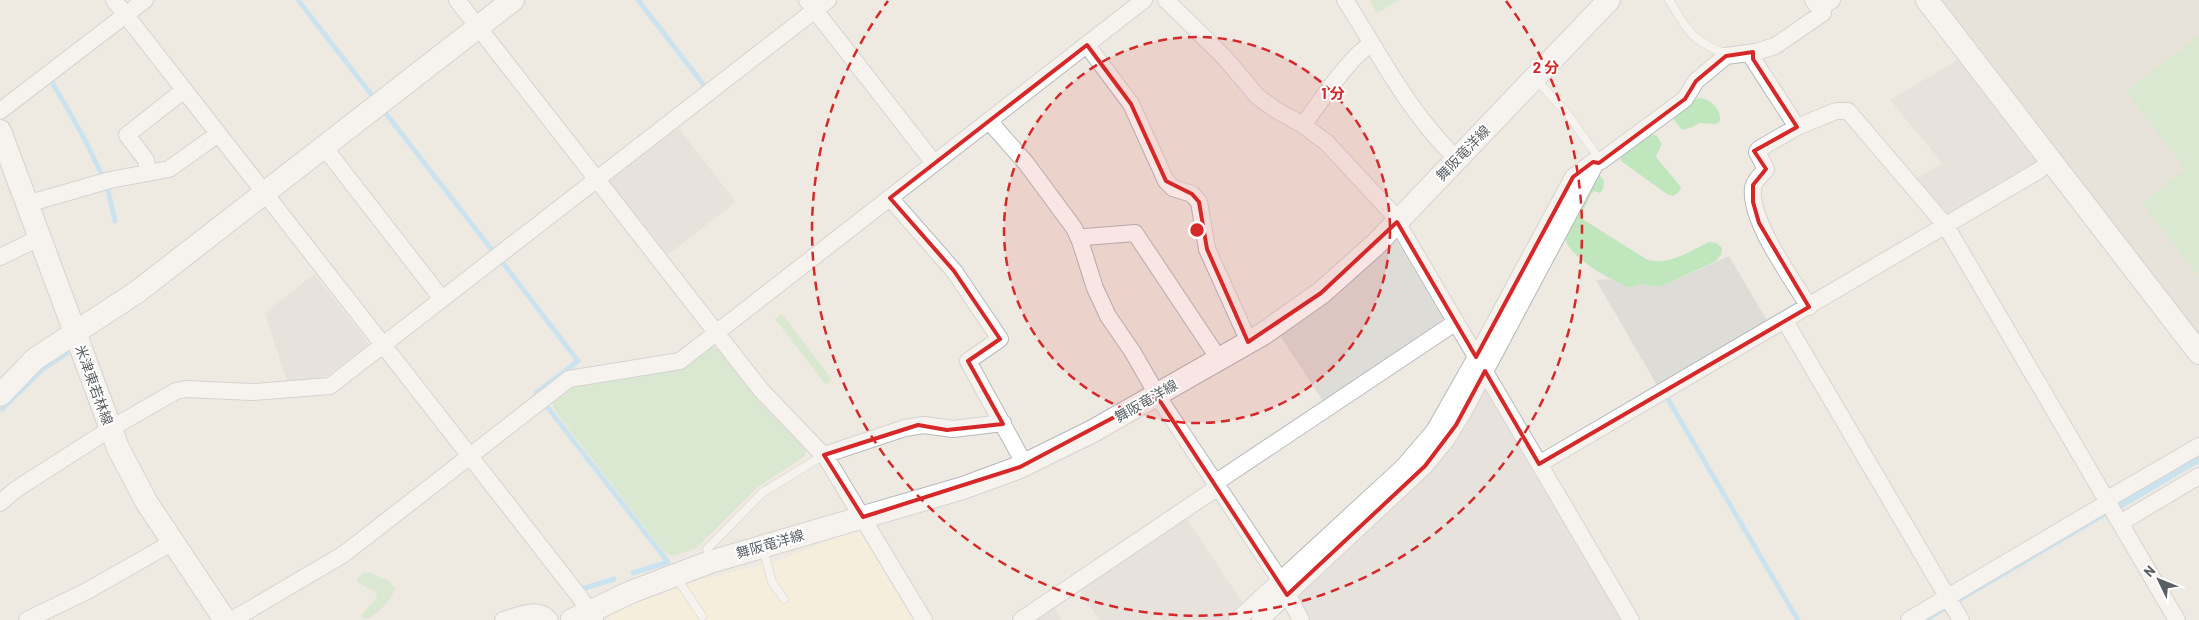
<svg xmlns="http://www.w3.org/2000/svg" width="2199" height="620" viewBox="0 0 2199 620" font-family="Barlow,'Noto Sans JP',sans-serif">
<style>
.commercial{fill:#fff3d6}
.industrial{fill:#dedcd6}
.education{fill:#ded9d0}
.green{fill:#c0e6bd}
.water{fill:#a1dcff}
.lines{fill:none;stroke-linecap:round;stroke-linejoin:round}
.stream{stroke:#a1dcff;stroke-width:5}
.lane-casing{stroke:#b5b9bd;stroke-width:9}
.street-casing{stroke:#b5b9bd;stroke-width:18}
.secondary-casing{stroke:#b4b8bd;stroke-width:24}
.lane{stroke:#fff;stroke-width:8}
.street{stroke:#fff;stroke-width:16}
.secondary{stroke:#fff;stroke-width:22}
.marked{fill:none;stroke:#d62828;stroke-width:4;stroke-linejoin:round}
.ring{fill:none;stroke:#d62828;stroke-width:2.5;stroke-dasharray:9 6}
.labels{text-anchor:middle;stroke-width:4;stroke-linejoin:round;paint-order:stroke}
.street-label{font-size:14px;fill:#5a5f63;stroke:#fff}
.centre{fill:#d62828;stroke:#fff;stroke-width:2.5}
.ring-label{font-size:15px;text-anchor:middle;font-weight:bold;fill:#d62828;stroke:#fff;stroke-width:4;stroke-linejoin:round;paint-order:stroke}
</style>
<rect width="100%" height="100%" fill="#eeeae2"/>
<path class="commercial" d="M855 530 864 533 915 620H611L607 614 661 590 777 561Z"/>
<path class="industrial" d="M1959 59 2037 160 2035 166 1948 218 1912 181 1942 163 1890 100Z
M677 126 736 202 665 257 606 182Z
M1393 241H1397L1446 324 1325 404 1279 334Z
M1729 256 1766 319 1765 324 1658 387 1596 280 1610 279 1630 288 1639 284 1660 287Z
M314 274 369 344 327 376 287 382 265 313Z
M1484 382 1624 620H1307L1293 596Z
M1185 516 1244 605 1228 620H1163L1158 614 1149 620H1099L1078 588Z
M1052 605 1062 620H1030Z"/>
<path class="education" d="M1941 0H2199V335Z"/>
<path class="green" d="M1369 0H1400L1377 13Z
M2199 35V277L2142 203 2185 169 2126 91Z
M1698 98C1709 98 1722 109 1720 121L1716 124 1699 123 1693 127 1682 130 1674 120 1675 115Z
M1649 134 1657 136 1662 144 1656 157 1681 187 1678 193 1673 196 1667 194 1621 161V156Z
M1599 175 1604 180 1603 189 1600 193 1594 191 1591 194 1581 215 1584 220 1646 259C1667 267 1690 251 1709 242L1716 243 1722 248 1721 255 1716 261 1660 287 1639 284 1630 288C1610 279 1572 260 1565 239Z
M782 314 832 379 826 385 775 319Z
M709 345 719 350 765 408 802 445 806 450 805 456 758 487 695 549 672 556 664 552 556 412 553 407 554 400 565 389Z
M368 572 389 581 395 588C394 597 373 620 363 619L362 615 376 598 377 593 359 583 357 579 363 573Z"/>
<path class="water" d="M2199 454V463L2121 509 2117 503Z"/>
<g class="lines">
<path class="stream" d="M298 0 374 98
M638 0 703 84
M52 82 83 136 103 177
M384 111 492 250
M107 185 115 221
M503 263 578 361 536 393 539 397
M1666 396 1798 620
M545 404 668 562 633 573
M2 409 43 369 67 353
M585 588 614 579
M1925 620 2110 511"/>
<g class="lane-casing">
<path id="lane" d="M1669 0C1688 30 1689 39 1724 53L1726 56
M1536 79 1569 116 1600 160
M763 549 772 582 784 599
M710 560 707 549 763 492 824 455
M678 575 682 586 702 616"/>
</g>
<g class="street-casing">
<path id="street" d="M114 0 579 596 595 620
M457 0 761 390 827 459 924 620
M807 0 934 163
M1166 0 1224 57 1258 97 1276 110 1303 125 1327 143 1391 212 1631 620
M1345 0C1381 56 1408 112 1457 159
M1819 9 1832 0
M1087 45 1131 104 1166 181 1173 188 1192 194 1199 202 1207 249 1249 342
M1753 52V59L1797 127 1836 111H1848L1946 226 2177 620
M0 111 145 0
M989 121 1026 163 1074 228 1080 241 1095 288 1108 316 1132 351 1162 403 1280 580 1301 620
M1303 125C1320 103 1348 58 1371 44
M1797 127 1759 149 1757 152 1766 169C1762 175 1754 180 1753 188 1749 221 1792 278 1809 307
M324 147 442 299
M148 173 146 160 127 135 184 90
M890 198 954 271 1000 339 968 361 1025 465
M27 204 110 180 169 169 218 134
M1079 239 1085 237 1135 233 1219 359
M0 257 39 238
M1785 321 1961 620
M824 455 905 428 924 425 953 429 1003 423
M1539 464 2038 171 2051 161
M1215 483 1456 322
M0 503 15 490 110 429 176 391 186 389 253 392 330 386 828 0
M2120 523 2199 476
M27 620 87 591 173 542
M232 620 344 554 569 379 680 361 1144 0
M503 620C518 616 538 605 550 620
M1021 620 1218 487
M1237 620 1403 467 1434 431 1480 350 1573 177 1593 162 1601 161 1685 99 1696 81 1726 56 1756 52 1775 46 1823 13 1813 0
M1260 620 1425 466 1447 439 1464 411 1596 163
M1909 620 2102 506 2113 496 2199 446"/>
</g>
<g class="secondary-casing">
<path id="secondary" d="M1927 0 2199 353
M0 131 118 448 147 503 225 620
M0 395 35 359 137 292 513 0
M572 620 631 592 710 562 963 488 1020 467 1093 431 1263 334 1321 293 1375 245 1609 0"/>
</g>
<use href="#lane" class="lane"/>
<use href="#street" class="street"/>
<use href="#secondary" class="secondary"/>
</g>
<path d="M0 0H2199V620H0ZM1087 45 1131 104 1166 181 1192 194 1199 202 1207 249 1248 342 1321 293 1397 222 1476 357 1573 177 1593 162 1599 163 1685 99 1696 81 1726 56 1753 52V59L1797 127 1754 151 1766 169 1753 185V202L1759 223 1809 307 1539 464 1485 371 1456 425 1425 466 1287 595 1156 395 1020 467 863 517 824 455 918 425 947 430 1003 424 968 361 1000 339 954 271 890 198Z" fill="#eeeae2" fill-opacity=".55" fill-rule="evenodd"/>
<path class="marked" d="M1087 45 1131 104 1166 181 1192 194 1199 202 1207 249 1248 342 1321 293 1397 222 1476 357 1573 177 1593 162 1599 163 1685 99 1696 81 1726 56 1753 52V59L1797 127 1754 151 1766 169 1753 185V202L1759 223 1809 307 1539 464 1485 371 1456 425 1425 466 1287 595 1156 395 1020 467 863 517 824 455 918 425 947 430 1003 424 968 361 1000 339 954 271 890 198Z"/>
<circle cx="1197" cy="230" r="193" fill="#d62828" fill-opacity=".12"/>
<g class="ring">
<circle cx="1197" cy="230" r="193"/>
<path d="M1506 1A385 385 0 1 1 888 1"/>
</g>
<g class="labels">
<g class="street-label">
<text transform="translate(1463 153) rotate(-46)" y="5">舞阪竜洋線</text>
<text transform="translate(94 385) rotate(70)" y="5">米津東若林線</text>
<text transform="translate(1146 401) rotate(-30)" y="5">舞阪竜洋線</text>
<text transform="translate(770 544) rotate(-16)" y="5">舞阪竜洋線</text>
</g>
</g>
<circle cx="1197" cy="230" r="8" class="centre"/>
<g class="ring-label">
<text x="1546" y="73">2 分</text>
<text x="1333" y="99">1 分</text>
</g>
<g transform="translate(2159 580) rotate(313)" stroke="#ffffff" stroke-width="4" paint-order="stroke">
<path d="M0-4L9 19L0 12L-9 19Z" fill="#5a5f63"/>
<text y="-8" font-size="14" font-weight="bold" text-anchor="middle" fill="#5a5f63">N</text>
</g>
</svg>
